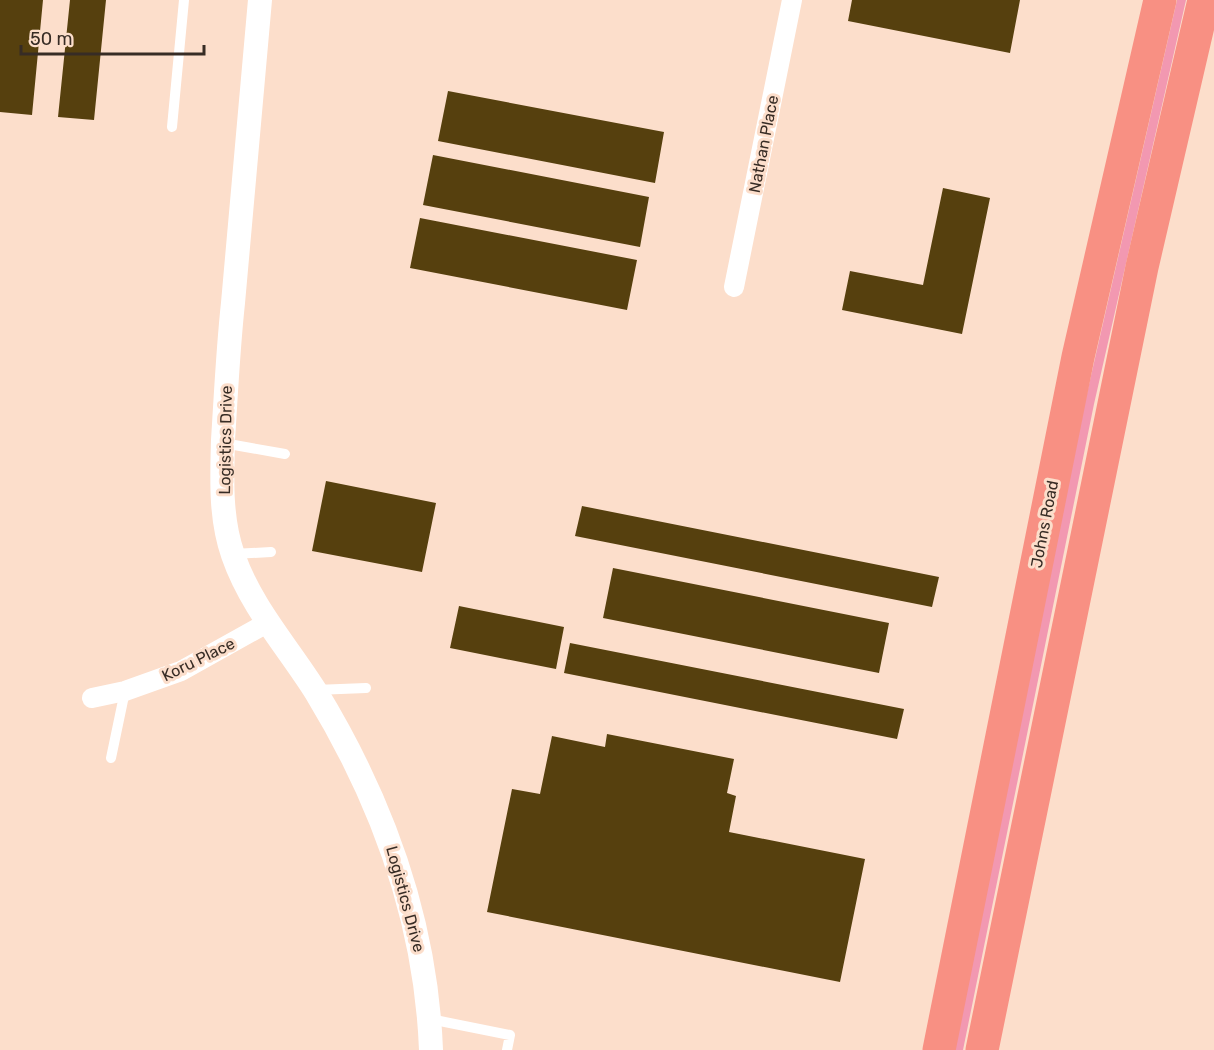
<svg xmlns="http://www.w3.org/2000/svg" width="1214" height="1050" viewBox="0 0 1214 1050" font-family="Rubik,sans-serif">
<style>
.green{fill:#f298b1}
.building{fill:#56400e}
.lines{fill:none;stroke-linecap:round;stroke-linejoin:round}
.service{stroke:#fff;stroke-width:10}
.minor{stroke:#fff;stroke-width:20}
.tertiary{stroke:#fff;stroke-width:24}
.trunk{stroke:#f89083;stroke-width:33}
.labels{text-anchor:middle;stroke-width:6;stroke-linejoin:round;paint-order:stroke}
.street-label{font-size:16px;fill:#372c25;stroke:#fcdecb}
</style>
<rect width="100%" height="100%" fill="#fcdecb"/>
<path class="green" d="M1177 0H1186L1094 404 963 1050H954L1085 402Z"/>
<path class="building" d="M0 0H43L32 115 0 112Z
M70 0H106L94 120 58 117Z
M852 0H1020L1010 53 848 21Z
M448 91 664 132 655 183 438 141Z
M433 155 649 197 640 247 423 205Z
M943 188 990 198 962 334 842 310 850 271 923 285Z
M420 218 637 260 627 310 410 268Z
M326 481 436 503 422 572 312 551Z
M582 506 939 577 932 607 575 536Z
M613 568 889 623 879 673 603 618Z
M459 606 564 627 556 669 450 648Z
M570 643 904 709 897 739 564 673Z
M607 734 734 759 727 793 736 796 729 832 865 859 840 982 487 912 512 789 540 794 552 736 605 747Z"/>
<g class="lines">
<path class="service" d="M172 127 184 0
M223 443 285 454
M233 554 271 552
M315 690 366 688
M111 758 125 691
M430 1019 510 1035 507 1050"/>
<path class="minor" d="M734 287 792 0
M92 698 125 691 181 671 267 623"/>
<path class="tertiary" d="M260 0C251 101 242 202 233 303 228 349 226 394 223 440 222 478 220 518 233 555 251 607 287 646 316 692 383 802 426 920 431 1050"/>
<path class="trunk" d="M939 1050 1078 357 1160 0
M982 1050 1142 267 1204 0"/>
</g>
<g class="labels">
<g class="street-label">
<text transform="translate(763 144) rotate(-79)" y="6">Nathan Place</text>
<text transform="translate(225 440) rotate(-89)" y="6">Logistics Drive</text>
<text transform="translate(1044 524) rotate(-79)" y="6">Johns Road</text>
<text transform="translate(198 659) rotate(-26)" y="6">Koru Place</text>
<text transform="translate(406 899) rotate(75)" y="6">Logistics Drive</text>
</g>
</g>
<path d="M21 45v9h183v-9" fill="none" stroke="#372c25" stroke-width="3"/>
<text x="30" y="45" font-size="18" fill="#372c25" stroke="#fcdecb" stroke-width="4.5" paint-order="stroke">50 m</text>
</svg>
